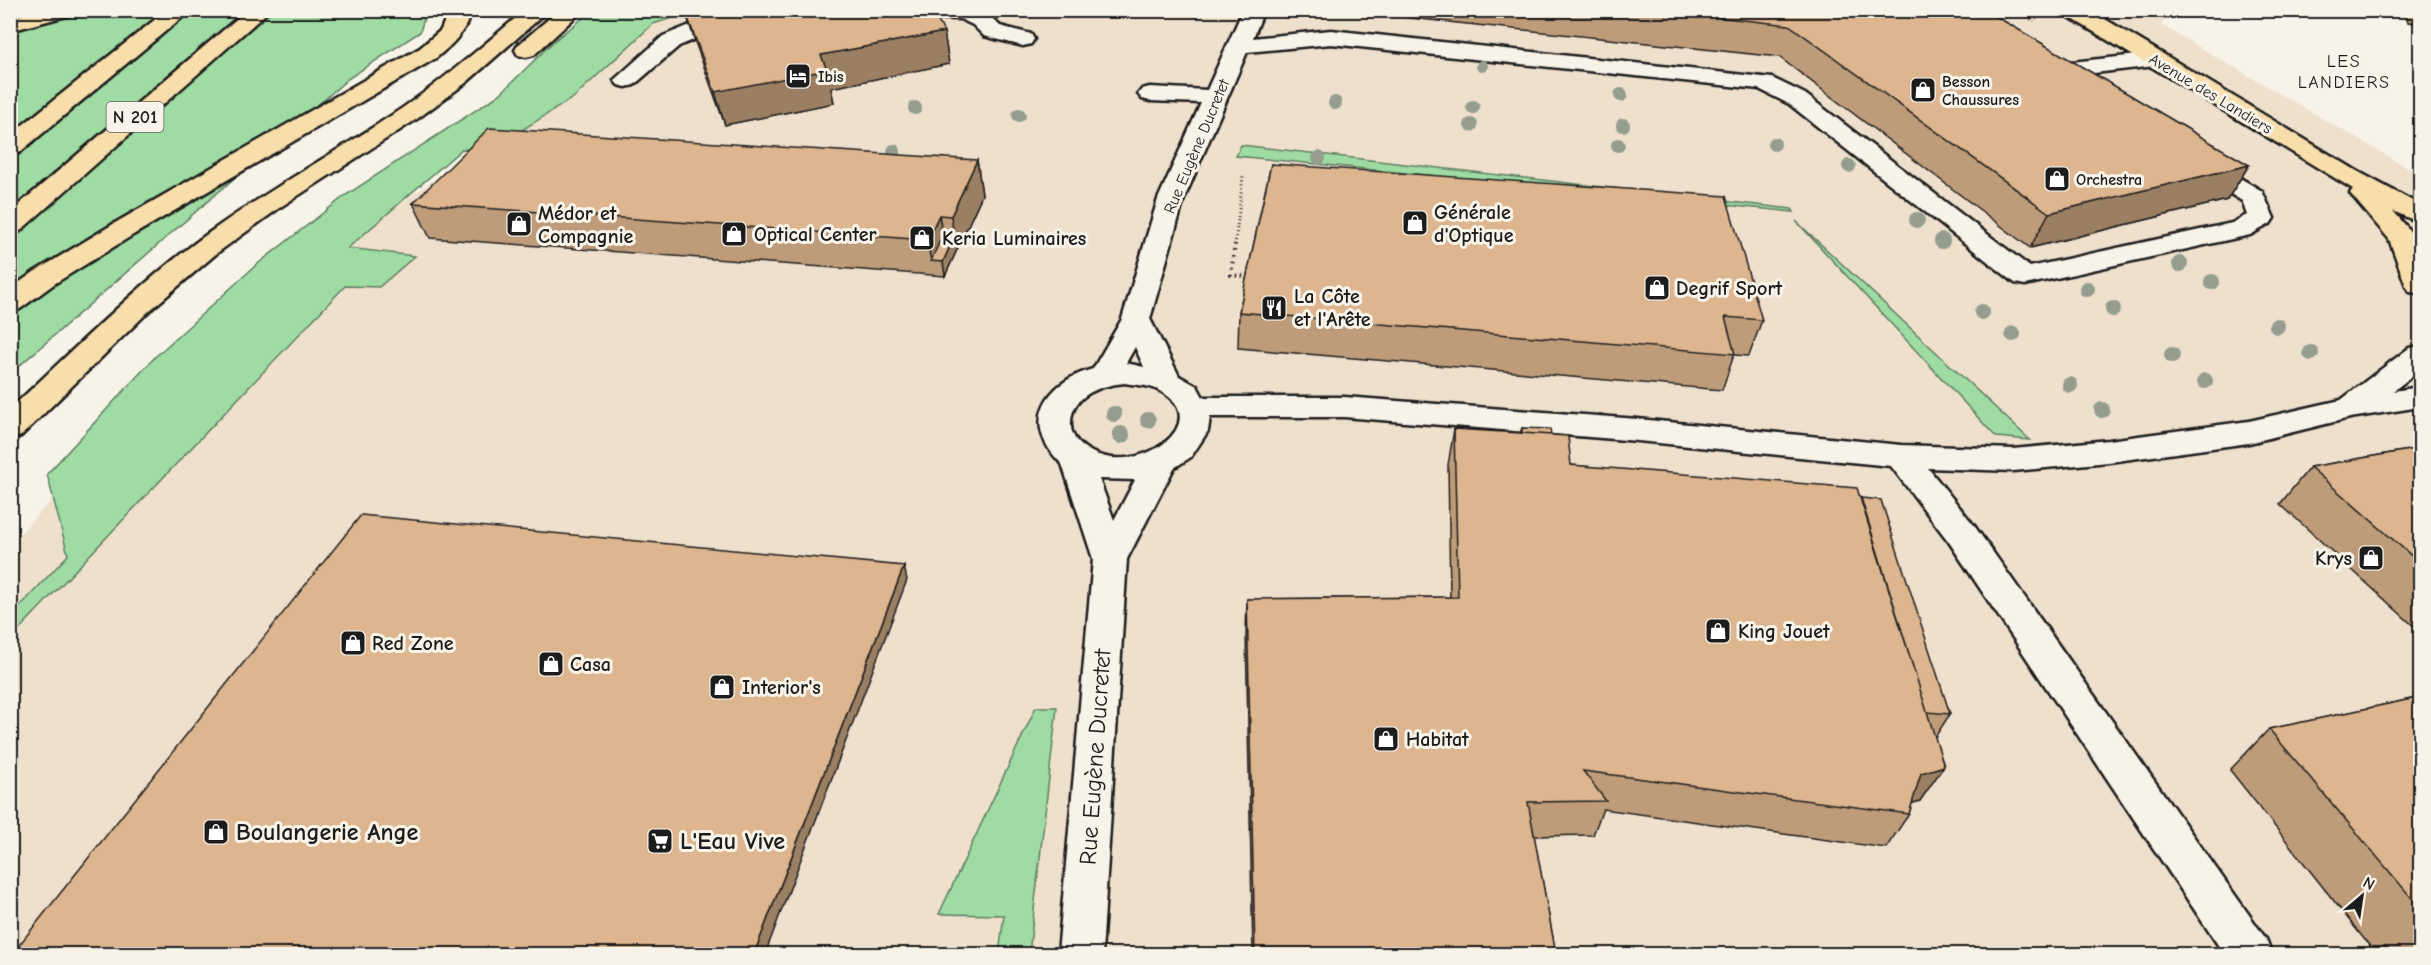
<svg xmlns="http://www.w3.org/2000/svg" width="2431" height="965" viewBox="0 0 2431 965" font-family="'Comic Neue',sans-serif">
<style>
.built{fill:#efe0cd}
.green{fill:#9edca4;stroke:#5d7c60;stroke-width:1.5}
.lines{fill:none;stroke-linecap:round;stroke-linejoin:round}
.minor-casing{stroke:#1c1c1c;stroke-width:5}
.major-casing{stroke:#1c1c1c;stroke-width:5}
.highway-casing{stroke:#1c1c1c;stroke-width:5}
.path-far1{stroke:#1c1c1c;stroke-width:3;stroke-dasharray:1 3;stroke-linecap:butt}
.path{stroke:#1c1c1c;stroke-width:4;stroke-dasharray:1.5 4.5;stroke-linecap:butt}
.minor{fill:#f7f3e8;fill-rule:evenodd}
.major{fill:#f8deab;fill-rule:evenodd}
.highway{fill:#f8deab;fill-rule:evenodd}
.tree{fill:#949d8e}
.wall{fill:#be9c7a;stroke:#1c1c1c;stroke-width:1.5}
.shaded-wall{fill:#9b7f63;stroke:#1c1c1c;stroke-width:1.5}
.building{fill:#ddb58e;stroke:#1c1c1c;stroke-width:1.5}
.labels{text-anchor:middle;stroke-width:6;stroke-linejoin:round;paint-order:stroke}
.far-poi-label{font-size:16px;font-weight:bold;fill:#1c1c1c;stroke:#f7f3e8;text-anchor:start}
.far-street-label{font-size:16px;fill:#1c1c1c;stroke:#f7f3e8}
.far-neighbourhood-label{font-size:18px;letter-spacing:1.5px;fill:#1c1c1c;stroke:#f7f3e8}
.shield{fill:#f7f3e8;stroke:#5e5c59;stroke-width:1.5}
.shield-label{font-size:18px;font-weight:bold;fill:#1c1c1c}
.poi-label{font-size:20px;font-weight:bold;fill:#1c1c1c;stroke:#f7f3e8;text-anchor:start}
.near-street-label{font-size:24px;fill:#1c1c1c;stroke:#f7f3e8}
.near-poi-label{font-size:24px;font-weight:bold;fill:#1c1c1c;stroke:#f7f3e8;text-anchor:start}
</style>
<rect width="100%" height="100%" fill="#f7f3e8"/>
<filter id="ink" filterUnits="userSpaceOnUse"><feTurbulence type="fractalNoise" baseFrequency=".0167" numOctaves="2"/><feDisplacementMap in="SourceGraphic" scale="12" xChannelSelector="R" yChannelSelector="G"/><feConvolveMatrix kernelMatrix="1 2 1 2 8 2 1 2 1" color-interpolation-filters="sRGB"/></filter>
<g filter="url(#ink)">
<path class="built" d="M625 11H2169L2161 25 2420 175V954H11L10 544 196 347 546 101Z"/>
<path class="green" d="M97 10 426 11 420 32 349 78 11 373V20Z
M593 10 695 11 653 24 573 98 489 151 462 149 348 248 415 256 379 287 345 286 11 638 10 617 68 555 47 474 155 357 255 266 346 195 499 95 555 40Z
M1241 145 1792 209 1794 212 1236 156Z
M1796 221 2030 440 1996 437Z
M1036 707H1057L1029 954H999L1004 915 939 914Z"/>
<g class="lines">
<g class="minor-casing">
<path id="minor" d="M743 10H788L786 15 724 27 679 46 634 85 626 87 618 85 614 80 663 36 710 17Z
M831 10H976L989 15 1000 26 1031 34 1034 39 1031 44 1023 46 984 36 973 25 960 19 926 18 877 23 833 15Z
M1243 10H1264L1253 38 1331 30 1772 78 1805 94 2030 267 2232 223 2247 215 2242 201 2188 168 2184 163 2188 158 2197 155 2206 158 2262 191 2274 218 2270 224 2250 235 2025 285 2015 283 1789 104 1759 89 1331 44 1247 52 1184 199 1150 319 1179 376 1197 386 1203 397H1344L1638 419 1901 445 2013 449 2109 440 2249 421 2341 400 2409 348 2420 346V370L2393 391 2420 387V407L2350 418 2249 443 2109 462 2013 471 1928 468 1973 524 2266 939 2272 954H2224L1949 542 1891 466 1638 441 1344 417H1210L1208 431 1191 457 1174 468 1127 559 1102 954H1058L1093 559 1062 464C1020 425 1044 382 1093 369L1122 319 1158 199 1201 103 1150 101 1142 99 1138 94 1142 89 1150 87 1207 90ZM1135 347 1144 367 1126 363ZM1125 383C1135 385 1147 385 1156 389 1222 420 1135 483 1085 448 1076 442 1070 433 1071 422 1072 394 1102 385 1125 383ZM1099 479 1135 480 1114 520Z
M2156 53 2164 55 2167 60 2164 65 2059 77 2049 82 2035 77 2032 72 2035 67 2043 65Z"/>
</g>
<g class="major-casing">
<path id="major" d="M2064 10H2090L2357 171 2420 205V223L2393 211C2425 246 2420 249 2420 294L2410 292 2406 286 2389 239 2354 198 2350 193 2353 189 2066 15Z"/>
</g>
<g class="highway-casing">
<path id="highway" d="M37 10H72L70 15 10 31V18Z
M167 10H191L19 153 10 155V135Z
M247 10H270L19 232 10 234V212Z
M449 10H471C467 31 452 45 436 58L133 235 54 284 20 309 10 312V289L34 272 115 223 420 48 441 30Z
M525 10H549L467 82 417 119 282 206 217 253 149 311 21 436 10 439V409C72 352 132 290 199 240 264 192 334 154 401 109 445 79 485 44 525 10Z
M559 10H583L534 55 526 57 518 55 515 50 518 45Z"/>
</g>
<path class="path-far1" d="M2017 10 2034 21
M1235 245 1243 176"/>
<path class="path" d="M1235 244 1231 275 1250 277"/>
<use href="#minor" class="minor"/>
<use href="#major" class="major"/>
<use href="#highway" class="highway"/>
</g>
<g class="tree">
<circle cx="1482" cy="66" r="6"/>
<circle cx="1621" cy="95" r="7"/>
<circle cx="1335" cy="103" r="7"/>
<circle cx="1473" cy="107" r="7"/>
<circle cx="915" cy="108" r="7"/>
<circle cx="1019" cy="115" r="7"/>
<circle cx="1471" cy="125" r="7"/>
<circle cx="1623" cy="125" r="7"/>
<circle cx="1774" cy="144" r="7"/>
<circle cx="1618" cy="145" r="7"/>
<circle cx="894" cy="151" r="7"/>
<circle cx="1319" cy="158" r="7"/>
<circle cx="1849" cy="166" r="7"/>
<circle cx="1917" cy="220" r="8"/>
<circle cx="1942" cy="241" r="8"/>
<circle cx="2180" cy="264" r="8"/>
<circle cx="2212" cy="282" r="8"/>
<circle cx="2087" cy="289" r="8"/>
<circle cx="2113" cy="309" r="8"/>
<circle cx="1982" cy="312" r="8"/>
<circle cx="2277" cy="326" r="8"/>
<circle cx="2013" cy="334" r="8"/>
<circle cx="2311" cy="353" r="8"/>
<circle cx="2172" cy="355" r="8"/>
<circle cx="2205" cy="381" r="8"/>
<circle cx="2070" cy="385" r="8"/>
<circle cx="2102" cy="410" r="8"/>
<circle cx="1114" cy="414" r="8"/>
<circle cx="1148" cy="420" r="8"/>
<circle cx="1121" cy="435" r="9"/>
</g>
<path class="wall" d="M685 10 826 15 944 32 949 64 831 88 834 103 725 125 695 42Z
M1365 10H1985L2249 165 2227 200 2030 248 1779 57 1364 13Z
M2405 10H2421V24L2408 22Z
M977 160 982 195 945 276 430 238 413 203Z
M1271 164 1762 320 1749 356 1734 355 1722 390 1238 348 1239 312Z
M1522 428 1551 435 1571 465 1861 498 1950 714 1935 737 1920 801 1912 803 1909 814 1886 848 1603 809 1593 835 1534 836 1556 954H1253L1246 635 1247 599 1450 597 1448 465 1454 429 1520 433Z
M2421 448V630H2418L2280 504 2310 467Z
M2421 697V954H2376L2230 770 2269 729Z"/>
<path class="shaded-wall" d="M944 32 949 64 831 88 834 103 725 125 715 92 821 55Z
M977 160 982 195 945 276 943 262 954 237 951 216Z
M2249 165 2227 200 2030 248 2049 213Z
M939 215 945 250 931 261 927 240Z
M904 566 907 580 765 954H754Z
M1944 766 1920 801 1897 808 1921 773Z"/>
<path class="building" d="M685 10H824L826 15 848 10H932L944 32 821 55 827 70 715 92Z
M1651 10H1985L2249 165 2049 213 1789 25Z
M489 128 977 160 951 216 939 215 927 240 413 203Z
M1271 164 1726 196 1762 320 1725 317 1735 354 1239 312Z
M942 236 954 237 943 262 931 261Z
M1522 428 1550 429 1551 435 1522 433Z
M1454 429 1568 436 1571 465 1857 488 1944 766 1921 773 1909 814 1583 771 1606 801 1528 802 1556 954H1255L1247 599 1458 597Z
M2421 448V564L2310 467Z
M1861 498 1881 500 1950 714 1927 712Z
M361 515 904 566 754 954H12Z
M2421 697V909L2269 729Z"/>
</g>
<defs>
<g id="hotel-square" transform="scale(1.35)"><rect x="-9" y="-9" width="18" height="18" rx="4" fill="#1c1c1c" stroke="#f7f3e8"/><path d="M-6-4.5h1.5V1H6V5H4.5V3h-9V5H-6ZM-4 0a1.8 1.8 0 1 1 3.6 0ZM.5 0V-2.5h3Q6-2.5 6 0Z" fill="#fff"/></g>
<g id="shop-square" transform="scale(1.35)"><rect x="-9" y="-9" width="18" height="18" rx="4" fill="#1c1c1c" stroke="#f7f3e8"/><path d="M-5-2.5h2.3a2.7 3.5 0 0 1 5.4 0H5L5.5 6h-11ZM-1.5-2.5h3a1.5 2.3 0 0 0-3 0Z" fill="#fff"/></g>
<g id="restaurant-square" transform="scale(1.35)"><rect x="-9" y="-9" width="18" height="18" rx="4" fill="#1c1c1c" stroke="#f7f3e8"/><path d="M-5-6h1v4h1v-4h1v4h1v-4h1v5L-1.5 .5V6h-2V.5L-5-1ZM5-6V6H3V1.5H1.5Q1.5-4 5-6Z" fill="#fff"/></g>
<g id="supermarket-square" transform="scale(1.35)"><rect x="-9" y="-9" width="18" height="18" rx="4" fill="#1c1c1c" stroke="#f7f3e8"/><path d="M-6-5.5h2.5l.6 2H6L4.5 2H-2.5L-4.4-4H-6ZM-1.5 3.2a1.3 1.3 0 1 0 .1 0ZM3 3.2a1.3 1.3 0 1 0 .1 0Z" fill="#fff"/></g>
</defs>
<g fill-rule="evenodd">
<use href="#hotel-square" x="798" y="76"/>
<use href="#shop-square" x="1923" y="90"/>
<use href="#shop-square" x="2057" y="179"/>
<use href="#shop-square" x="1415" y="223"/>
<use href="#shop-square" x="519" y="224"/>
<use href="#shop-square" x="734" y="234"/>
<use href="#shop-square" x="922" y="238"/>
<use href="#shop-square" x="1657" y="288"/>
<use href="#restaurant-square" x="1274" y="308"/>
<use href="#shop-square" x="2371" y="558"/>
<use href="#shop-square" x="1718" y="631"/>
<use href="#shop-square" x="353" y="643"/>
<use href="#shop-square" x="551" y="664"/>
<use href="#shop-square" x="722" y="687"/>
<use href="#shop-square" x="1386" y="739"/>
<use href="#shop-square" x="216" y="832"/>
<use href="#supermarket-square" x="660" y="841"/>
</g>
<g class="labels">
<g class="far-poi-label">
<text x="818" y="82">Ibis</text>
<text x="1942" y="87">Besson<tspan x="1942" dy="18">Chaussures</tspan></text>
<text x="2076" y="185">Orchestra</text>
</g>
<g class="far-street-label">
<text transform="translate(2211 93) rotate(31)" y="6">Avenue des Landiers</text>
<text transform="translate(1196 146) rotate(-67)" y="6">Rue Eugène Ducretet</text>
</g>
<g class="far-neighbourhood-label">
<text x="2344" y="67">LES<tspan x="2344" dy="21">LANDIERS</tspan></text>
</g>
<rect class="shield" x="106.5" y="102" width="57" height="30" rx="4.5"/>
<g class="shield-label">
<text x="135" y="123">N 201</text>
</g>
<g class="poi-label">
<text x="1434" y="219">Générale<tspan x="1434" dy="23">d'Optique</tspan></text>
<text x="538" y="220">Médor et<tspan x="538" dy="23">Compagnie</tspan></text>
<text x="754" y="241">Optical Center</text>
<text x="942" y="245">Keria Luminaires</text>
<text x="1676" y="295">Degrif Sport</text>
<text x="1294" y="303">La Côte<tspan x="1294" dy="23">et l'Arête</tspan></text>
<text x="2352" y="565" text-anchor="end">Krys</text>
<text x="1738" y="638">King Jouet</text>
<text x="372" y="650">Red Zone</text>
<text x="570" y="671">Casa</text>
<text x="742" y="694">Interior's</text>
<text x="1406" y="746">Habitat</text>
</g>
<g class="near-street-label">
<text transform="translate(1095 757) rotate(-86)" y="8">Rue Eugène Ducretet</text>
</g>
<g class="near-poi-label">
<text x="236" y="840">Boulangerie Ange</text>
<text x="680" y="849">L'Eau Vive</text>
</g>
</g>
<rect width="2431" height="965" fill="none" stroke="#f7f3e8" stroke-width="36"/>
<rect x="18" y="18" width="2395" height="929" fill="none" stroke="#1c1c1c" stroke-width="2" filter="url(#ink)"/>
<g transform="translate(2362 896) rotate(29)" stroke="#f7f3e8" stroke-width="4.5" paint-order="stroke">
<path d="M0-4.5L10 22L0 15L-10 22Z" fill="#1c1c1c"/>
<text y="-9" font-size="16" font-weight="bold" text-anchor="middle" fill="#1c1c1c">N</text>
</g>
</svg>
